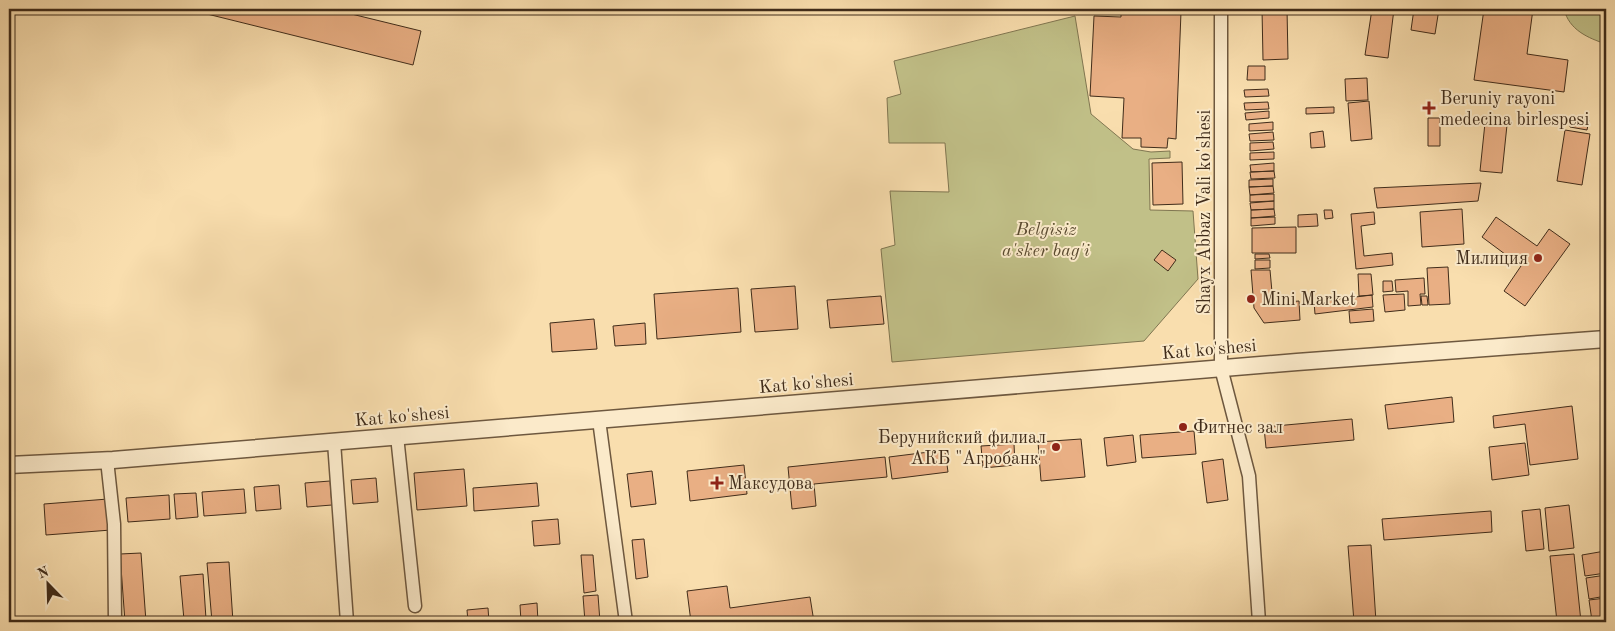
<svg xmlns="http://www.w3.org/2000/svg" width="1615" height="631" viewBox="0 0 1615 631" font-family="'Old Standard TT',serif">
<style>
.green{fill:#c1c088;stroke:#807651}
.building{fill:#e9af84;stroke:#402c1a}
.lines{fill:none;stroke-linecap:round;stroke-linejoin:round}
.minor-casing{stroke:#6e583f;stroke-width:15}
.tertiary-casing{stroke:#6e583f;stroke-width:19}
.minor{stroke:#fbeaca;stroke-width:12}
.tertiary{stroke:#fbeaca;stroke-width:16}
.poi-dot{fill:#8f2418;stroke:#fbeaca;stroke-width:2}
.labels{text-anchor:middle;stroke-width:4;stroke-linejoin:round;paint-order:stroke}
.poi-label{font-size:18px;fill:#402c1a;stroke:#fbeaca;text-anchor:start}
.street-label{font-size:18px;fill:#402c1a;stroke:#fbeaca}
.park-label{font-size:18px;font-style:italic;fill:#5a4a30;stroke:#fbeaca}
</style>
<rect width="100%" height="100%" fill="#f9deae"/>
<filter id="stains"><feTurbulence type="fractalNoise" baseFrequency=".004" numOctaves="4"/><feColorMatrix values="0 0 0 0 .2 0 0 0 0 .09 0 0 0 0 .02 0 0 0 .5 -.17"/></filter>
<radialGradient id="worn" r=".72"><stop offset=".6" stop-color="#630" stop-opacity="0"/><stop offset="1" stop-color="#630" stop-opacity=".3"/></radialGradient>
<path class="green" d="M1564 9H1606V44C1588 38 1569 30 1564 9Z
M1075 16 1091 114 1133 149 1151 152 1170 151V158L1149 159 1150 210 1193 211 1198 279 1144 341 892 362 881 249 895 245 890 191 949 192 945 143H889L887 98 901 94 894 61Z"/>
<path class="building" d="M195 9H331L421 31 413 65 195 11Z
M1262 9H1287L1288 59 1263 60Z
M1372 9H1394L1388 58 1365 55Z
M1414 9H1439L1435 34 1411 30Z
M1484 9H1533L1527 54 1568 60 1564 92 1474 80Z
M1134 10 1181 12 1176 139 1168 138 1167 148 1141 147V138H1122L1124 98 1090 96 1094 16 1121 17V12L1134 13Z
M1248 66H1265V80H1247Z
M1367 78 1368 100 1346 101 1345 79Z
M1268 89 1269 96 1245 97 1244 90Z
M1369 101 1372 139 1351 141 1348 103Z
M1268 102 1269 109 1245 110 1244 103Z
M1334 107V113L1306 114V108Z
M1269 111V118L1246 120 1245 113Z
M1571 117 1589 120 1587 130 1570 127Z
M1428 118H1440V146H1428Z
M1273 122V130L1249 131V124Z
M1485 123 1507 125 1502 173 1480 171Z
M1565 130 1590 134 1582 185 1557 181Z
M1323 131 1325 147 1311 148 1310 133Z
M1273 132 1274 140 1250 141 1249 134Z
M1273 142 1274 149 1250 151V143Z
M1274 152V159L1250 160V153Z
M1182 162 1183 204 1153 205 1152 163Z
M1274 163V171L1251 172 1250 165Z
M1274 171 1275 178 1251 179 1250 172Z
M1273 179V186L1249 187V180Z
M1481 183 1478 201 1377 208 1374 188Z
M1273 186 1274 193 1250 195 1249 187Z
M1274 194V201L1250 202V195Z
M1274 201V209L1251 210 1250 203Z
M1274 209 1275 216 1251 218V210Z
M1462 209 1464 244 1422 247 1420 212Z
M1324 210H1332L1333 218 1325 219Z
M1374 212 1375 224 1361 226 1364 256 1392 253 1393 265 1356 269 1351 214Z
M1317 214 1318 226 1298 227V215Z
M1275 217V224L1251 226V218Z
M1496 217 1537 246 1549 229 1570 244 1525 306 1504 291 1521 266 1482 237Z
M1296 227V253H1252V228Z
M1162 250 1176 260 1168 271 1154 260Z
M1255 254H1269L1270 258 1255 259Z
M1255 260H1270V268L1255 269Z
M1448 267 1450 304 1429 305 1427 268Z
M1251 270H1270L1273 303 1299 301 1300 320 1264 323 1254 308Z
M1358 274H1371L1373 295 1359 296Z
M1424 278 1425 294H1420L1421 305 1408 306V291L1396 292 1395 280Z
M1383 281H1392L1393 291 1383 292Z
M795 286 798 329 755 332 751 289Z
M738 288 741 332 657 339 654 294Z
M1404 294 1405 310 1385 312 1383 295Z
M1372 295 1373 307 1315 314 1314 302Z
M881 296 884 324 830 328 827 300Z
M1421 296H1427L1428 305H1422Z
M1373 309 1374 321 1350 323 1349 311Z
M594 319 597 349 552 352 550 323Z
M645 323 646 344 615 346 613 326Z
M1452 397 1454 422 1388 429 1385 405Z
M1572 406 1578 459 1530 465 1525 424 1494 428 1493 416Z
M1352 419 1354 440 1266 448 1264 427Z
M1194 431 1196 454 1142 458 1140 435Z
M1133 435 1136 462 1107 466 1104 438Z
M1081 439 1085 477 1041 481 1038 442Z
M1525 443 1529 475 1492 480 1489 447Z
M1014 444 1015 465 983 468 981 446Z
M945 450 948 472 892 479 889 457Z
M885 457 887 477 814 484 816 506 792 509 788 467Z
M1223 459 1228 500 1207 503 1202 462Z
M744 465 747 494 690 501 687 471Z
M464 469 467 506 417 510 414 473Z
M652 471 656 504 631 507 627 474Z
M376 478 378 502 353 504 351 480Z
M330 481 332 505 307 507 305 483Z
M537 483 539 506 474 511 473 488Z
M279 485 281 509 256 511 254 487Z
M244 489 246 513 204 516 202 492Z
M196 493 198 517 176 519 174 494Z
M169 495 170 519 128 522 126 498Z
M108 499 111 530 46 535 44 504Z
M1569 505 1574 548 1549 551 1545 508Z
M1540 509 1544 549 1526 551 1522 511Z
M1491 511 1492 532 1384 540 1382 519Z
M558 519 560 544 534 546 532 521Z
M644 539 648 577 636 579 632 540Z
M1371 545 1376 622H1354L1348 546Z
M1605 551 1606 573 1585 576 1582 555Z
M141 553 146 622H125L120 554Z
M1574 554 1581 622H1557L1550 556Z
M581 555H593L596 591 584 593Z
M229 562 233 622H212L207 563Z
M203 574 206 619 184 620 180 576Z
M1606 575V596L1589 599 1586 578Z
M727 586 730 608 810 597 814 622H691L687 591Z
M598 595 600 622H585L583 596Z
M1606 598V619L1592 621 1589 600Z
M537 603 538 622H521L520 605Z
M488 608 489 622H468L467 610Z"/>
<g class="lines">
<g class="minor-casing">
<path id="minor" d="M1221 9V368L1249 476 1259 622
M599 420 626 622
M397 436 415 606
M334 442 347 622
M107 460 114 524 115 622"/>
</g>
<g class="tertiary-casing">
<path id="tertiary" d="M9 465 113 460 1297 362 1606 339"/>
</g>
<use href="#minor" class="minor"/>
<use href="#tertiary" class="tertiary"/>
</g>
<g class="poi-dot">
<path d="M1426.5 100.5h5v5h5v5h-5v5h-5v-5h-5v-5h5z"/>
<circle cx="1538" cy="258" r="5"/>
<circle cx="1251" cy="299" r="5"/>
<circle cx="1183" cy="427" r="5"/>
<circle cx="1056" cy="447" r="5"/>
<path d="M714.5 475.5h5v5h5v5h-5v5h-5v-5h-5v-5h5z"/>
</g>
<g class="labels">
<g class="poi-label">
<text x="1440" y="104">Beruniy rayoni<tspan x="1440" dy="21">medecina birlespesi</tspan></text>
<text x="1528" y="264" text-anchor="end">Милиция</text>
<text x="1261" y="305">Mini Market</text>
<text x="1193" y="433">Фитнес зал</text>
<text x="1046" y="443" text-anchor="end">Берунийский филиал<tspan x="1046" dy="21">АКБ "Агробанк"</tspan></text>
<text x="728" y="489">Максудова</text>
</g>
<g class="street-label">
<text transform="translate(1204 212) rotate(-90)" y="6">Shayx Abbaz Vali ko'shesi</text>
<text transform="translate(1209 349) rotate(-5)" y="6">Kat ko'shesi</text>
<text transform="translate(806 383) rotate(-5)" y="6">Kat ko'shesi</text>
<text transform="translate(402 416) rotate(-5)" y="6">Kat ko'shesi</text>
</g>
<g class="park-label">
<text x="1046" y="235">Belgisiz<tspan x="1046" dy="21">a'sker bag'i</tspan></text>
</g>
</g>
<rect width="1615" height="631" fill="none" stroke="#f9deae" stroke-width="30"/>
<rect x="10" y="10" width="1595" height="611" fill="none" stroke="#402c1a" stroke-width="2.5"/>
<rect x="15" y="15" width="1585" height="601" fill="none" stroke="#402c1a"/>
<g transform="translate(48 584) rotate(337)" stroke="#fbeaca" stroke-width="4" paint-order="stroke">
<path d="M0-4L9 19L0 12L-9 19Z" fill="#402c1a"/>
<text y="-8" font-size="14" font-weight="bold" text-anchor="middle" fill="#402c1a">N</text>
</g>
<rect width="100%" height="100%" filter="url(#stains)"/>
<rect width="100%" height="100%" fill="url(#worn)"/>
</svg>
